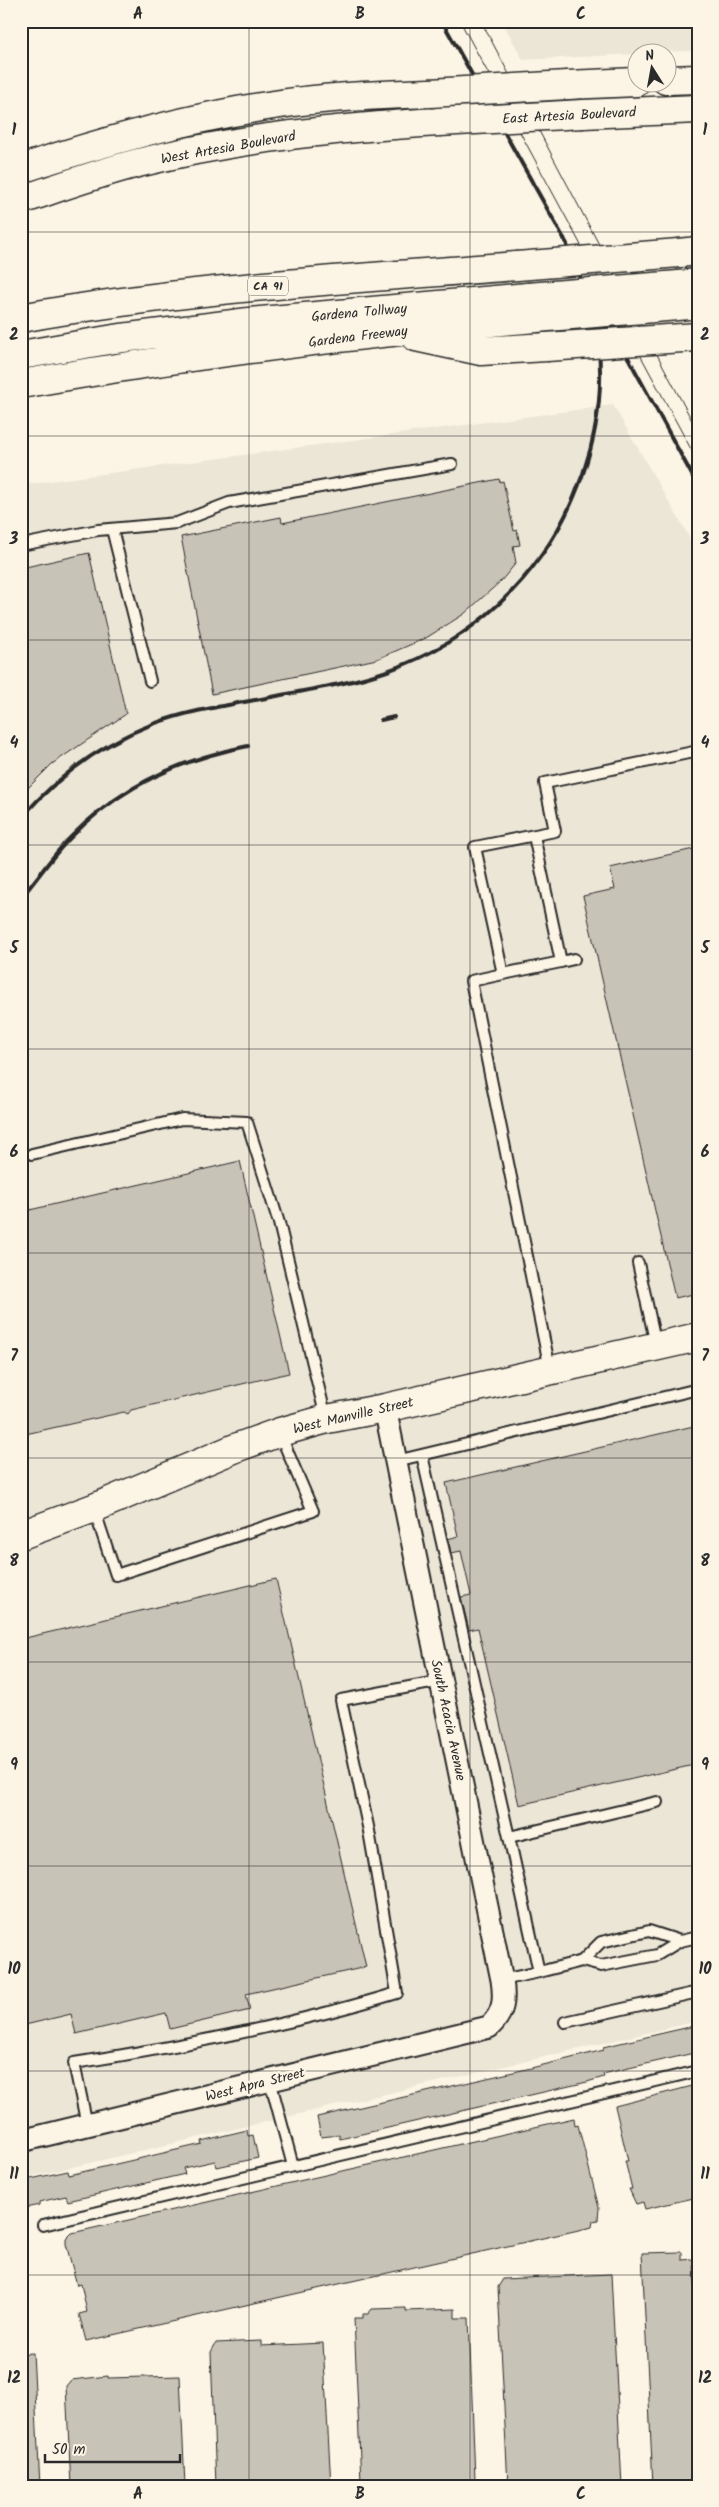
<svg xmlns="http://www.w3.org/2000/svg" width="719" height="2507" viewBox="0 0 719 2507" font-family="Kalam,sans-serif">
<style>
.built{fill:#ece6d7}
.building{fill:#c8c3b7;stroke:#2b2b2b}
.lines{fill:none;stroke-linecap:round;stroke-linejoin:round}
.lane-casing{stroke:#2b2b2b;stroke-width:14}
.street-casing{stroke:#2b2b2b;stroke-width:25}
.secondary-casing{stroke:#2b2b2b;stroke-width:31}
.primary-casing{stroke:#2b2b2b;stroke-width:31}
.highway-casing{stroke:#2b2b2b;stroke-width:31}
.lane{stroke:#fcf5e5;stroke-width:10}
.street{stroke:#fcf5e5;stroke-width:21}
.secondary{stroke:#fcf5e5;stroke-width:28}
.primary{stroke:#fcf5e5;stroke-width:28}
.highway{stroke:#fcf5e5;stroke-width:28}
.tram{stroke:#2b2b2b;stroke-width:1}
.rail{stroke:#2b2b2b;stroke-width:4}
.primary-bridge-casing{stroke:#2b2b2b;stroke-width:31;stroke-linecap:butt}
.highway-bridge-casing{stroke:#2b2b2b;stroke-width:31;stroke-linecap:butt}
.primary-bridge{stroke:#fcf5e5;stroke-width:28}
.highway-bridge{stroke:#fcf5e5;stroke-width:28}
.grid{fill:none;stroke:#2b2b2b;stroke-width:1;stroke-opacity:0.55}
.labels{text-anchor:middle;stroke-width:5;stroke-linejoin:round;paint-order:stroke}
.shield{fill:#fcf5e5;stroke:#6a6863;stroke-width:1}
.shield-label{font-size:12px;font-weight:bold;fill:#2b2b2b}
.street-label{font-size:14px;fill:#2b2b2b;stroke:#fcf5e5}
.neatline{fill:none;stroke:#2b2b2b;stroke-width:2}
.grid-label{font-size:16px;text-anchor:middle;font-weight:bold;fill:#2b2b2b}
</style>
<rect width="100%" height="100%" fill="#fcf5e5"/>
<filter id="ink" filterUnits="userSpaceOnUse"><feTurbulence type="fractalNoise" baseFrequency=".02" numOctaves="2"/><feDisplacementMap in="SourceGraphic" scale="10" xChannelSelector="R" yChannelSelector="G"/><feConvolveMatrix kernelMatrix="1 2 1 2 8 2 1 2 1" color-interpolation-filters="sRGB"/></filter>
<g filter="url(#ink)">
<path class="built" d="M502 21H698V51L636 52V54L523 60Z
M613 405 698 552V2021L21 2179V485Z"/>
<path class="building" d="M499 479 500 482 503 481 514 531 517 530 520 545 513 546 516 563 501 581 464 614 426 638 377 659 212 694 181 537 281 517 282 523Z
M89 553 126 714 52 764 21 795V568Z
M698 848V1293L675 1298 583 896 615 889 610 868Z
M240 1161 289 1373 131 1410 128 1414 124 1412 21 1435V1212Z
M698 1425V1764L519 1805 478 1628 469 1630 461 1597 471 1595 461 1551 451 1553 448 1539 458 1536 446 1483Z
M276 1579 366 1967 246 1994 250 2010 170 2029 166 2013 76 2034 71 2014 21 2026V1639Z
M698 2025V2052L603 2074 604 2077 587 2082 340 2139 339 2135 321 2137 317 2117 531 2068 604 2050 603 2047Z
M696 2085 698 2094V2197L645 2209 643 2202 636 2204 629 2189H632L625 2161H628L615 2106Z
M574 2118 575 2126 578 2125 599 2208 598 2220 593 2221 592 2227 86 2341 79 2314 87 2312 81 2284 77 2285 66 2244V2239L72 2233Z
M247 2130 248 2136 253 2135 258 2158 217 2167 215 2161 183 2168 185 2174 68 2201 66 2196 39 2202V2205L21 2209V2181L68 2171 69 2175 202 2144 201 2141Z
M682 2252V2260L694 2259 698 2367V2486H653L642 2253Z
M611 2274 622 2486H508L498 2287 503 2279Z
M406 2308V2311L455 2309V2318H469L475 2480 421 2483H361L354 2318H363V2314H368L372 2309Z
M261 2341V2346L323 2343 331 2486H216L211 2352 216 2343Z
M33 2353 40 2486H21V2354Z
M108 2376V2378L180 2376 185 2486H71L66 2386 71 2380Z"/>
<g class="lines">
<g class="lane-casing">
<path id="lane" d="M112 529 150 681
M21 545 98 530 177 523 229 503 452 464
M561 962 574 959
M503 974 561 962 534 836
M32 1154 182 1119 247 1122 279 1223 326 1418
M638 1263 656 1345
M550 1369 471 981 503 974 475 847 555 831 545 783 698 751
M422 1455 509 1837
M396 1461 698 1389
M94 1509 116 1575 313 1511 280 1434
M680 1941 698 1937
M539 1972 582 1961 601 1966 657 1955 680 1941 649 1931 601 1942 582 1961
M502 1980 539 1972 509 1837 657 1802
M565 2022 698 1992
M270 2080 293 2166
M87 2125 74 2063C183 2046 292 2025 397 1993L369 1831 341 1700 441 1681
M43 2225 698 2071"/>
</g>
<g class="street-casing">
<path id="street" d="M21 2141 489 2027C504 2013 505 2000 502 1980L385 1408"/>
</g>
<g class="secondary-casing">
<path id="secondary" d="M21 1535 94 1508 238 1447 280 1432 327 1419 385 1408 698 1337"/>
</g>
<g class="primary-casing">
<path id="primary" d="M666 80 698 79
M567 85 636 82
M583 114 698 109
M21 169C101 142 184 119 267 106 321 97 375 95 430 93
M21 200C60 187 98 173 138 163 237 138 338 128 439 122"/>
</g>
<g class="highway-casing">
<path id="highway" d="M679 253 698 251
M679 285 698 283
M21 318C185 288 351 279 517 266
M416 337 481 351 546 347
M21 355 114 339 249 322 528 297
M21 384C192 354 364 333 536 318"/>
</g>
<use href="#lane" class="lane"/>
<use href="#street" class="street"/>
<use href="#secondary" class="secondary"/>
<use href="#primary" class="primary"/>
<use href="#highway" class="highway"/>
<path class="tram" d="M460 21 698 462
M481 21 698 432"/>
<path class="rail" d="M442 21 567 244
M588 284 698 486
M381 720 394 717
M21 818C58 776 101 744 153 724 193 709 236 704 277 696 314 689 352 683 387 671 471 642 539 579 574 497 600 436 609 368 590 304 583 282 573 260 564 238
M24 894C39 876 53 855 70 838 118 788 181 759 248 746"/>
<g class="primary-bridge-casing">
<path id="primary-bridge" d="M430 93 567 85
M439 122 583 114"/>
</g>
<g class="highway-bridge-casing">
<path id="highway-bridge" d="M517 266 679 253
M528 297 679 285
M536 318 689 305
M546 347 698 337"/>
</g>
<use href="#primary-bridge" class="primary-bridge"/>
<use href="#highway-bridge" class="highway-bridge"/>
</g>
</g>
<path class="grid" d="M249 21V2486M470 21V2486M21 232H698M21 436H698M21 640H698M21 845H698M21 1049H698M21 1253H698M21 1458H698M21 1662H698M21 1866H698M21 2071H698M21 2275H698"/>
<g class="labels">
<rect class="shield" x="248" y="276.5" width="40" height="19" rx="4"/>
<g class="shield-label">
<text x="268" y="290">CA 91</text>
</g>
<g class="street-label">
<text transform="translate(569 115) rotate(-3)" y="5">East Artesia Boulevard</text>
<text transform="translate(228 147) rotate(-10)" y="5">West Artesia Boulevard</text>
<text transform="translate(359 312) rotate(-5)" y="5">Gardena Tollway</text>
<text transform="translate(358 336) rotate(-7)" y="5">Gardena Freeway</text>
<text transform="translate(353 1415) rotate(-13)" y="5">West Manville Street</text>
<text transform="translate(449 1720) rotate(78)" y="5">South Acacia Avenue</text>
<text transform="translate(255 2084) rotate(-14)" y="5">West Apra Street</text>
</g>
</g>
<rect width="719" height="2507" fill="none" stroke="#fcf5e5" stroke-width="55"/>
<g transform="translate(652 68) rotate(349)"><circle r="24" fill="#fcf5e5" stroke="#a8a49b"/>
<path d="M0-4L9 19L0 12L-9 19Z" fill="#2b2b2b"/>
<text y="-8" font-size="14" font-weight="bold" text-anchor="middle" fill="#2b2b2b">N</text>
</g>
<path d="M45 2454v8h135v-8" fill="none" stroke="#2b2b2b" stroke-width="2.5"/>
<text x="52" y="2454" font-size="15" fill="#2b2b2b" stroke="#fcf5e5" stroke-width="4" paint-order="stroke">50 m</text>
<rect x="28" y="28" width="664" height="2452" class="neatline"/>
<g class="grid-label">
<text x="138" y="19">A</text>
<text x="360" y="19">B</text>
<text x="581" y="19">C</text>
<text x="14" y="135">1</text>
<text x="705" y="135">1</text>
<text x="14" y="340">2</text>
<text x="705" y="340">2</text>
<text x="14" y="544">3</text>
<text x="705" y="544">3</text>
<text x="14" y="748">4</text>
<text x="705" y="748">4</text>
<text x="14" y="953">5</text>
<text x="705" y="953">5</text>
<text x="14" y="1157">6</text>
<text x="705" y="1157">6</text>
<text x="14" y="1361">7</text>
<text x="705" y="1361">7</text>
<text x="14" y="1566">8</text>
<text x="705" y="1566">8</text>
<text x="14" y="1770">9</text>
<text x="705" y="1770">9</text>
<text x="14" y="1974">10</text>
<text x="705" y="1974">10</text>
<text x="14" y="2179">11</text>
<text x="705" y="2179">11</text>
<text x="14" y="2383">12</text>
<text x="705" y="2383">12</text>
<text x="138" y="2499">A</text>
<text x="360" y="2499">B</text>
<text x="581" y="2499">C</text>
</g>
</svg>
